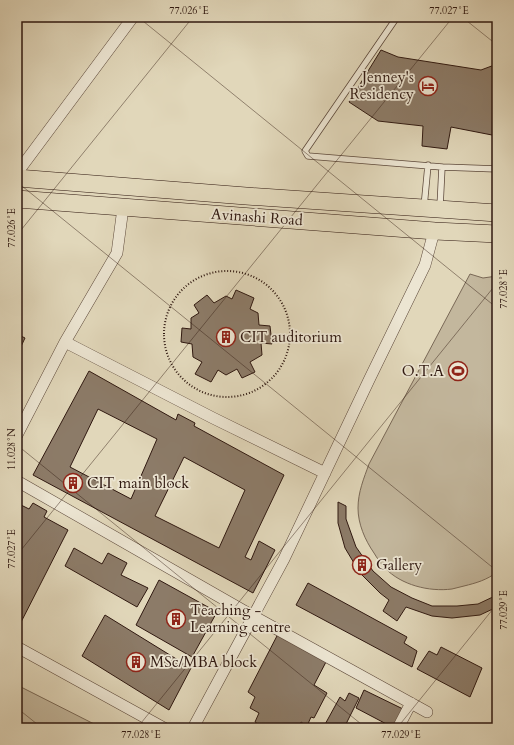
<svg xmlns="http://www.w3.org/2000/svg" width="514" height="745" viewBox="0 0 514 745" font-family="Cardo,serif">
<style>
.green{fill:#c3b79d;stroke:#796856}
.building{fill:#8c7b68;stroke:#2f1810;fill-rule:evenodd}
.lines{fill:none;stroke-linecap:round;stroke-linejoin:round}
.lane-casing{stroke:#5c483a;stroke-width:7}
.street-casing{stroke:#5c483a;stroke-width:12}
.primary-casing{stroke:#2f1810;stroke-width:18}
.path{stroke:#2f1810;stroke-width:2;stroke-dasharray:1 2;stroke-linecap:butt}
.lane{stroke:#ece5d2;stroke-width:5.5}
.street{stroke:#ece5d2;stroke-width:11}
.primary{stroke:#e1d7ba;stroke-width:17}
.ticks{fill:none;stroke:#2f1810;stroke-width:1;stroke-opacity:0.45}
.labels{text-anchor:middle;stroke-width:3.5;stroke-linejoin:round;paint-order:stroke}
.poi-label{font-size:15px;fill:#2f1810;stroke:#ece5d2;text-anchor:start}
.street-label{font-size:15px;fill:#2f1810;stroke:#ece5d2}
.neatline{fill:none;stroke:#2f1810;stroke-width:1.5}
.ticks-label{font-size:10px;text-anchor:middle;fill:#2f1810}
</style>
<rect width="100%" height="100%" fill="#e1d7ba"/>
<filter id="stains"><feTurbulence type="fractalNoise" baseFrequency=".005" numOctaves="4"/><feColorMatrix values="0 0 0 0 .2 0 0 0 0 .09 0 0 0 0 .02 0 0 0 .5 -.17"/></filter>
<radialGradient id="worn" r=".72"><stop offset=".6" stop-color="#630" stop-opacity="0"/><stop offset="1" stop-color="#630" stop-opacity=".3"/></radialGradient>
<path class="green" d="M470 274 483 278 497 276V572C487 580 476 583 464 586 460 587 456 588 452 589 429 592 401 585 385 568 381 564 377 558 374 553 365 540 358 524 358 508 358 492 364 478 369 464Z
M17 685 102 728H17Z"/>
<path class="building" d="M381 50 398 57 481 70 497 64V133L492 135 451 127 447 149 422 146 423 126 378 121 349 102Z
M236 290 254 298 250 309 258 313 259 325 270 326 272 344 261 343 262 355 250 362 255 372 242 378 237 369 226 375 218 370 211 382 195 374 202 362 193 357 192 344 181 342 182 328 191 329V318L199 313 194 305 207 295 214 303 226 296 232 299Z
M17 334 25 338 17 355Z
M89 371 176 420 178 414 195 423 194 426 284 475 245 557 251 560 259 541 275 550 253 593 33 475ZM98 409 157 439 131 499 70 467ZM184 457 245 490 219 548 155 516Z
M338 502 346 506V519L356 547 373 571 391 587 412 598 432 606H457L478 604 497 595V607L480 615 452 618 432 616 406 607 397 621 383 611 389 600 380 593 360 573 345 548 338 523Z
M17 503 29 509 33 503 47 511 44 517 68 530 17 630Z
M74 548 102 564 108 553 127 563 121 575 148 588 137 607 65 566Z
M159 580 217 612 192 657 136 625Z
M308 583 407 637 404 643 417 651 412 667 296 605Z
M105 615 191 668 169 710 82 656Z
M279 632 327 660 314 685 327 693 314 718 311 717 307 726 301 722 298 728H265L255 722 259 713 250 708 255 697 248 692Z
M441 647 482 668 470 697 417 669 429 651 437 655Z
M364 690 403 709 394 728 356 708Z
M349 693 359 698 344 728H323L340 697 345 701Z"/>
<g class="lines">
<g class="lane-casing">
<path id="lane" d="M397 17 305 151 308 156 442 167 440 207
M442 167 497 169
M424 207 428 165"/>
</g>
<g class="street-casing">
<path id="street" d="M17 173 133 17
M65 342 213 418 325 473
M17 435 65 342 117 253 123 208
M17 481 253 616 427 712
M17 647 164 728
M193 728 284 559 369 380 425 265 432 239 435 231
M398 728 411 703"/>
</g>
<g class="primary-casing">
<path id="primary" d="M17 178 246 196 497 213
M17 199 435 231 497 234"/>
</g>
<path class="path" d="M164 334a63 63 0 1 1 126 0a63 63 0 1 1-126 0Z"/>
<use href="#lane" class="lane"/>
<use href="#street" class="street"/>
<use href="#primary" class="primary"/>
</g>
<path class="ticks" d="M138 17 497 308M462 17 497 45M17 182 497 571M17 235 193 17M17 445 366 728M17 555 453 17M17 708 42 728M137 728 497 283M397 728 497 604"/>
<defs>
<g id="hotel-ring" transform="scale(1)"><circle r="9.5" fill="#ece5d2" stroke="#8f2418" stroke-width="1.5"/><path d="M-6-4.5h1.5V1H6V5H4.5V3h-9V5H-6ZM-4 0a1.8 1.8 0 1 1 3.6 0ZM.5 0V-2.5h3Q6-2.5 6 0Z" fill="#8f2418"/></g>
<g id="building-ring" transform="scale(1)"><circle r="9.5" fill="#ece5d2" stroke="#8f2418" stroke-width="1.5"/><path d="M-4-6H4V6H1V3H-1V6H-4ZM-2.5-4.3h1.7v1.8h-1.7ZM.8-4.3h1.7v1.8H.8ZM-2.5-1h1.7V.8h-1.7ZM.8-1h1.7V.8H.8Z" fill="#8f2418"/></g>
<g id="stadium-ring" transform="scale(1)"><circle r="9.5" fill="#ece5d2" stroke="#8f2418" stroke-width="1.5"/><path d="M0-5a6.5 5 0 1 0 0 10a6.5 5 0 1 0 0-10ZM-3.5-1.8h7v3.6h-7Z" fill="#8f2418"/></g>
</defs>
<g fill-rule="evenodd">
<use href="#hotel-ring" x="428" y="86"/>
<use href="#building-ring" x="226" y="337"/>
<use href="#stadium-ring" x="458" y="371"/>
<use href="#building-ring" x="73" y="483"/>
<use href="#building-ring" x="362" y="565"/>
<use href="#building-ring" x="176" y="619"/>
<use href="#building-ring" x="136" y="662"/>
</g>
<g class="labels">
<g class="poi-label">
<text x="414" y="82" text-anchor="end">Jenney's<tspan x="414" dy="17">Residency</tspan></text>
<text x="240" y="342">CIT auditorium</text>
<text x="444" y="376" text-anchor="end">O.T.A</text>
<text x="87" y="488">CIT main block</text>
<text x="376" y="570">Gallery</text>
<text x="190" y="615">Teaching -<tspan x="190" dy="17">Learning centre</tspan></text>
<text x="150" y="667">MSc/MBA block</text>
</g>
<g class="street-label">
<text transform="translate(257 217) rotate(4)" y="5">Avinashi Road</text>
</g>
</g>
<rect width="514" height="745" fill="none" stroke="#e1d7ba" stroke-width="44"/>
<rect x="22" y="22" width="470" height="701" class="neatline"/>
<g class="ticks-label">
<text x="189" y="14">77.026°E</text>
<text x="449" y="14">77.027°E</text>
<text transform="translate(11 228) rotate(-90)" y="4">77.026°E</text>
<text transform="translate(503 289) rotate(-90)" y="4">77.028°E</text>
<text transform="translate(11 449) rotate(-90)" y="4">11.028°N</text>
<text transform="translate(11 549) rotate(-90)" y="4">77.027°E</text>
<text transform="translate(503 610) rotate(-90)" y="4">77.029°E</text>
<text x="141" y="738">77.028°E</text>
<text x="401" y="738">77.029°E</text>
</g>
<rect width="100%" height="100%" filter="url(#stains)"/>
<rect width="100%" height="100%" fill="url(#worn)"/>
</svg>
